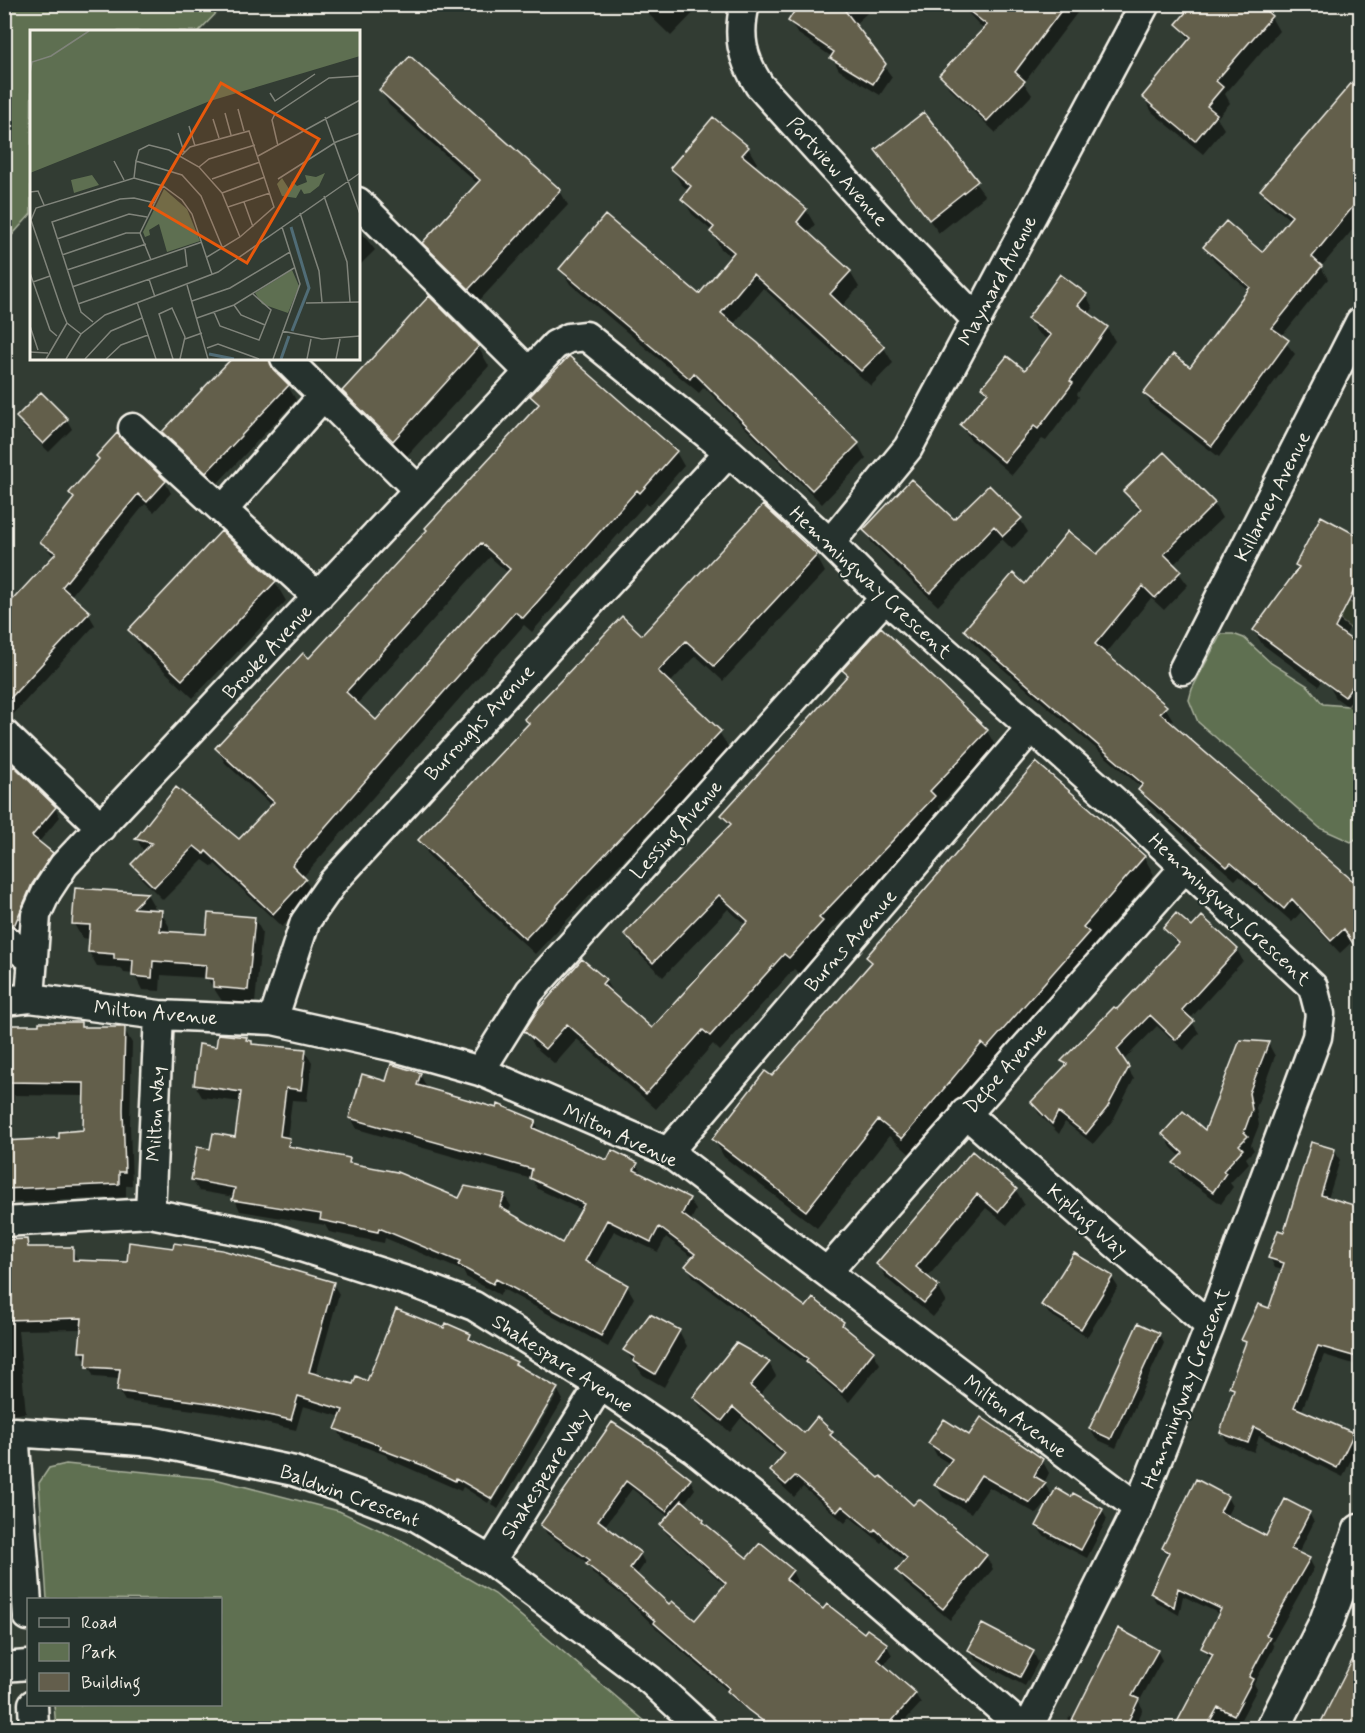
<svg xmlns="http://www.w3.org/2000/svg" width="1365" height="1733" viewBox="0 0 1365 1733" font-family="Mynerve,sans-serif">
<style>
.green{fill:#5e6f51;stroke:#a9b09c;stroke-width:1.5}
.shadow{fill:#0007;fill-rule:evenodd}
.building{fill:#635e4c;stroke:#f4f1e8;stroke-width:1.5;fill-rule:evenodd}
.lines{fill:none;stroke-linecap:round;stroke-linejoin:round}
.minor-casing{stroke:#f4f1e8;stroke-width:33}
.tertiary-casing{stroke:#f4f1e8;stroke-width:38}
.minor{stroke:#26332d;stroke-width:28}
.tertiary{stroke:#26332d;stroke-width:33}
.labels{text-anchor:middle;stroke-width:4.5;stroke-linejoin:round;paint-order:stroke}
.street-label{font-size:20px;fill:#f4f1e8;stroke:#26332d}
.inset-river{fill:none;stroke:#506c76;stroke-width:3}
.inset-road{fill:none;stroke:#80847b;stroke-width:1.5}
.view{fill:#e8590c;fill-opacity:0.15;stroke:#e8590c;stroke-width:3}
.inset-edge{fill:none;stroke:#f4f1e8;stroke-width:3}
</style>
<rect width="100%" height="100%" fill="#323c33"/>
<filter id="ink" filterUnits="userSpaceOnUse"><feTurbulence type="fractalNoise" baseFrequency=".0167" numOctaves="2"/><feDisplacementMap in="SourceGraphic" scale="12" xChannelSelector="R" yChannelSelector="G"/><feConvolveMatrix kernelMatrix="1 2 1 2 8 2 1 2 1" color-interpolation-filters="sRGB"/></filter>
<g filter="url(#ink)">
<path class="green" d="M5 4 224 5 199 31 32 32 31 214 5 243Z
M1342 599 1360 606V636L1339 619Z
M1221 634H1233L1244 638 1271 663 1308 686 1323 704 1348 706 1360 694V836L1351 842 1320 828 1198 722 1189 700 1192 689Z
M66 1464 215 1479 339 1511 405 1542 495 1594 653 1728H56L54 1705 220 1704V1600L47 1599 39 1483 49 1468Z"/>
<path class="shadow" d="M638 4H702L671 36Z
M801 4H877L854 25 892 77 880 95 839 70 832 57 797 33 790 21Z
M960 4H1072L1077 13 1024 83 1032 95 996 133 949 88 941 75 984 30Z
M1271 17 1279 31 1225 94 1230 103 1217 118 1224 129 1203 154 1152 112 1144 98 1190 41 1178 24Z
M1360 75V221L1321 267 1328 279 1281 337 1295 354 1219 457 1152 406 1144 393 1190 370 1249 291 1213 259 1205 247 1262 254 1290 220 1270 203 1262 190Z
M381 91 560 191 568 205 478 302 432 257 424 243 478 184 389 105Z
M923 114 985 196 939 233 877 150Z
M748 148 757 163 754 167 806 210 815 225 808 234 850 272 859 287 841 307 884 348 893 363 871 386 763 288 733 325 858 444 866 459 822 504 704 387 699 393 570 284 561 269 699 297 732 257 720 248 712 231 692 214 683 199 689 191 681 184 672 169Z
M358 228 375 250 358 267Z
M1086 295 1093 308 1089 314 1107 328 1115 341 1077 394 1079 397 1046 441 1042 439 1012 475 969 438 962 425 988 394 984 388 1026 372 1049 341 1037 332 1029 319Z
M478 347 489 366 404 459 355 410 344 392Z
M234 358H271L277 369 276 375 288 386 296 400 215 486 172 446 164 432Z
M532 396 676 452 684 466 649 506 646 503 532 632 524 625 303 877 314 894 282 927 215 864 213 867 203 860 163 900 141 878 133 864 144 852 137 839 239 841 272 806 225 763 217 748 309 660 539 407ZM490 557 508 573 376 722 357 704Z
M18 417 67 420 72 429 49 452 23 427Z
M1164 454 1214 504 1222 518 1173 565 1188 585 1164 610 1151 598 1105 655 1165 707 1173 720 1170 724 1355 885 1360 881V953L1353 941 1340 953 1301 912 1292 922 1239 876 1235 880 1148 804 1142 788 974 644 966 630 1025 586 1097 556 1140 512 1125 491Z
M165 482 171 493 154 512 145 504 70 597 88 613 95 625 5 723 4 611 54 557 42 542 75 500 71 493Z
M1322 518 1360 539V608L1319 686 1262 644 1254 630 1300 569 1297 565Z
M1020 519 1028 532 1012 549 1002 539 938 606 872 543 865 530 954 521Z
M816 555 825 572 723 681 696 656 669 684 719 732 729 748 535 954 429 856 420 840 529 725 526 719 643 637Z
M275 582 286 601 193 698 141 649 130 630Z
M1358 646 1360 648V700L1353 710 1336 698 1328 684Z
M844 670 987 731 996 747 939 806 943 813 828 934 831 938 799 973 794 969 720 1051 713 1044 656 1109 577 1039 555 1064 535 1047 526 1031 583 961 605 980 614 995 652 1030 747 926 728 909 663 977 635 950 626 934 730 827 723 815 848 677Z
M4 780 55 808 60 817 38 843 52 854 57 863 21 930 9 925 7 929 4 928Z
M1144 857 1154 875 1094 944 1098 951 998 1064 993 1060 912 1156 889 1136 817 1228 724 1157 714 1139 772 1078 872 964 868 957Z
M77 889 147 894 155 908 152 911 161 912 169 926V933L207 936 254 918 262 932 255 1003 222 1001 207 978 161 975 160 991 142 990 134 974 124 973 121 968 97 966 89 952 90 939 82 938 74 924Z
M1165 928 1192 930 1237 950 1243 961 1190 1019 1199 1033 1184 1050 1157 1026 1123 1061 1134 1079 1113 1120 1093 1144 1065 1122 1059 1134 1039 1114 1033 1102 1066 1067 1063 1061 1117 1011 1178 946Z
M80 1024 83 1028 124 1029 132 1043 130 1125 132 1185 126 1186V1197L4 1203V1142L60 1140 84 1132 85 1096 14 1095V1101H4V1027Z
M246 1039 253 1046 305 1051 312 1062 307 1101 292 1100 287 1139 294 1149 349 1159 353 1165 460 1200 504 1195 511 1206 508 1213 563 1245 582 1210 538 1189 532 1179 357 1129 351 1118 387 1083 420 1074 426 1086 425 1089 535 1122 542 1134 608 1162 637 1165 644 1177 689 1199 696 1210 690 1222 806 1310 843 1323 849 1333 873 1352 880 1364 849 1402 815 1373 811 1366 694 1278 687 1266 693 1258 666 1237 658 1252 614 1231 594 1268 627 1286 634 1298 608 1347 503 1289 500 1295 466 1277 463 1271 385 1238 384 1243 329 1232 325 1225 240 1211 234 1197 199 1191 192 1180 212 1151 237 1139 241 1102 202 1097 195 1085 218 1048Z
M1360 1039V1056L1357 1049Z
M1268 1043 1275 1056 1256 1108 1259 1125 1251 1145 1254 1150 1246 1158 1249 1163 1230 1183 1233 1187 1221 1204 1183 1177 1175 1163 1181 1157 1171 1147 1164 1134 1205 1133Z
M1334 1150 1340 1160 1328 1199 1348 1223 1360 1227V1366L1324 1355 1301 1412 1353 1434 1358 1444 1343 1477 1259 1436 1254 1452 1228 1443 1222 1433 1234 1394 1230 1387 1247 1345 1243 1340 1269 1311 1283 1270 1275 1268 1270 1258Z
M972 1153 1016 1190 1024 1204 1007 1225 986 1208 927 1278 938 1287 946 1301 933 1317 886 1278 878 1264Z
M26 1240 31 1249 72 1248 78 1262 333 1284 339 1294 316 1375 354 1386 368 1382 444 1330 470 1335 474 1343 516 1363 518 1368 557 1389 563 1400 498 1509 491 1504 558 1393H554L488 1503 463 1487 461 1491 388 1459 386 1455 343 1439 337 1429 342 1417 303 1406 296 1430 224 1414 125 1401 119 1391 120 1379 94 1377 81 1351 83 1329 18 1330 26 1413 4 1416V1241Z
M1074 1255 1112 1278 1118 1287 1087 1337 1049 1314 1043 1305Z
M679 1331 687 1346 664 1387 643 1375 625 1350Z
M1159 1334 1164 1343 1116 1448 1096 1439 1090 1429Z
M769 1363 776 1376 759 1396 804 1435 817 1420 832 1433 839 1445 913 1508 986 1556 993 1569 950 1620 905 1583 898 1571 906 1562 883 1541 881 1543 850 1517 845 1523 803 1487 794 1497 779 1483 772 1471 784 1457 741 1418 730 1432 702 1409 694 1397Z
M612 1424 690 1480 695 1489 684 1504 706 1527 747 1560 792 1571 797 1581 793 1586 823 1611 887 1646 892 1655 883 1666 915 1694 921 1703 898 1728H770L734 1700 728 1691 661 1633 623 1596 593 1574 589 1564 547 1534 542 1525ZM632 1489 669 1517 661 1525 667 1534 726 1586 695 1622 670 1606 636 1576 645 1563 640 1554 604 1527Z
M970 1437 1042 1460 1049 1473 1044 1483 1053 1497 1072 1499 1102 1510 1107 1519 1087 1558 1043 1535 1037 1526 1051 1498 1037 1514 989 1487 971 1513 943 1497 936 1485 950 1464 937 1456 930 1443Z
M1227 1497 1232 1506 1226 1517 1267 1538 1309 1513 1314 1522 1298 1554 1309 1559 1314 1568 1272 1643 1274 1647 1254 1684 1257 1689 1239 1723 1231 1719 1226 1728H1175L1212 1659 1202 1648 1220 1614 1183 1596 1179 1615 1156 1602 1151 1593 1169 1557 1163 1548Z
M1360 1646V1728H1320L1355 1659Z
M970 1650 1033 1652 1038 1662 1025 1686 975 1659Z
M1157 1651 1162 1660 1139 1702 1143 1709 1136 1725 1143 1728H1063L1070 1716 1074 1718Z"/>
<path class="building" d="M799 4H840L886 64 873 84 830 58 834 52 788 21Z
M960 4H1066L1015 72 1025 81 987 121 939 75 987 25Z
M1193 4H1259L1272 16 1216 81 1223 87 1207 106 1217 114 1195 141 1142 97 1191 37 1176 24Z
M410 56 561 190 469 289 422 243 480 180 379 90Z
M1360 73V198L1312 257 1322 266 1272 328 1289 340 1212 446 1143 393 1173 354 1190 367 1250 287 1203 247 1226 221 1262 252 1292 216 1260 190Z
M924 112 978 181 929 220 875 150Z
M713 117 749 147 742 155 807 209 797 222 851 271 830 294 885 347 861 371 753 274 721 313 758 343 859 443 812 490 694 373 690 379 559 269 605 215 699 294 734 252 710 232 714 227 681 199 691 186 670 168Z
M1060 274 1087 294 1078 305 1108 327 1070 381 1073 383 1038 429 1034 426 1004 462 960 425 988 392 982 387 1007 356 1025 370 1051 335 1027 319Z
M429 296 479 346 393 441 342 391Z
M569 356 677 451 640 493 637 490 523 618 515 612 394 748 292 865 306 879 273 914 206 851 204 854 194 846 154 887 131 864 152 843 135 839 176 787 239 839 274 802 215 748 303 653 309 658 427 530 425 528 539 404 530 396ZM481 543 510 569 376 720 346 692Z
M232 358H269L273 369 289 385 206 473 162 432Z
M41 392 68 419 43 444 16 417Z
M117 433 166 481 147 502 138 494 62 587 90 612 4 705V609L56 553 40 542 74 498 69 493 99 459 96 456Z
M1164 452 1215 503 1164 554 1181 571 1155 598 1143 586 1095 644 1167 706 1160 713 1360 887V955L1344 929 1331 941 1292 899 1284 909 1231 863 1227 867 1138 790 1143 784 964 630 1013 573 1025 584 1068 531 1097 554 1141 509 1123 491Z
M911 479 954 519 989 485 1022 518 1003 536 994 526 930 593 863 530Z
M763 505 817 555 714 666 686 641 658 671 721 731 525 939 418 840 529 723 524 719 622 616 642 635Z
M1321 516 1360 537V579L1335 628 1360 646V675L1345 697 1253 630 1299 567 1295 565Z
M221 531 276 581 182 680 128 630Z
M881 627 988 730 930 791 935 796 819 918 823 921 789 958 784 954 710 1036 703 1030 646 1094 567 1024 545 1049 524 1031 537 1011 582 959 606 979 602 984 652 1028 748 921 719 895 653 963 624 934 731 824 721 815 848 675 842 670Z
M1036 762 1145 856 1083 927 1089 932 987 1048 982 1043 902 1139 878 1120 806 1211 712 1139 765 1071 772 1076 872 962 866 957Z
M14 766 56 807 32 836 53 853 32 884 14 926 4 923V777Z
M75 888 148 893 133 908 162 910 160 931 206 934 208 913 255 917 248 990 213 987V979L205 978 206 965 153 961 152 978 132 976 133 960 114 959V954L88 952 90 925 72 924Z
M1176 913 1192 927 1202 916 1238 949 1182 1010 1194 1021 1176 1040 1150 1015 1117 1049 1129 1067 1107 1108 1086 1134 1058 1112 1052 1124 1031 1102 1067 1064 1061 1061 1114 1007 1117 1009 1179 943 1163 928Z
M39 1022H81V1027H125L123 1110 125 1172H119V1184L4 1189V1141L59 1138V1132L83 1130 84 1083 4 1082V1025H39Z
M218 1034 247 1037 246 1040 252 1041V1044L306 1049 301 1090 286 1088 280 1136 290 1138 288 1146 350 1158 349 1163 397 1172 459 1198 465 1186 505 1194 500 1207 562 1243 584 1204 530 1178 532 1169 349 1118 362 1074 386 1081 391 1064 421 1073 417 1085 497 1108 498 1104 536 1120 533 1128 592 1154 607 1160 612 1150 638 1163 634 1170 690 1198 682 1214 806 1307 813 1298 844 1322 842 1325 874 1351 842 1392 806 1362 808 1359 685 1266 695 1254 659 1227 651 1242 607 1220 585 1261 628 1285 601 1336 496 1279 493 1284 458 1265 460 1262 379 1228 378 1232 320 1220 321 1214 232 1200 235 1188 191 1180 197 1147 210 1149 213 1133 235 1137 241 1092 194 1085 199 1044 216 1047Z
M1240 1040 1269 1042 1249 1093 1252 1110 1244 1132 1248 1136 1239 1145 1243 1149 1223 1171 1226 1173 1213 1192 1173 1163 1183 1153 1162 1134 1183 1111 1205 1130Z
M1311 1142 1335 1149 1321 1195 1360 1207V1358L1318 1346 1294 1407 1354 1433 1337 1468 1254 1427 1248 1443 1220 1433 1234 1389 1229 1387 1246 1342 1241 1340 1258 1304 1269 1308 1284 1263 1268 1258 1278 1230 1284 1232Z
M972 1151 1017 1189 998 1212 977 1194 916 1267 939 1286 924 1303 876 1264Z
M27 1239 28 1247H73V1260L127 1262 129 1242 173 1248 174 1243 222 1250 334 1282 309 1372 353 1384 356 1376 367 1381 396 1309 444 1328 446 1323 471 1334 469 1339 517 1362 515 1364 558 1388 492 1499 456 1478 455 1481 422 1465 380 1449 381 1446 335 1429 343 1410 298 1396 291 1420 217 1404 117 1391 120 1369 86 1367 87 1352H79L82 1318 4 1320V1240Z
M1074 1253 1113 1276 1081 1329 1041 1305Z
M650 1314 680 1330 655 1374 633 1361 635 1357 623 1350Z
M1138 1323 1160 1333 1111 1439 1089 1429Z
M736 1343 770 1362 750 1386 804 1433 817 1417 833 1432 830 1435 879 1478 881 1476 913 1505 919 1499 987 1555 943 1609 896 1571 907 1558 875 1529 873 1532 842 1506 837 1512 795 1476 786 1485 770 1471 785 1453 733 1407 722 1421 693 1397Z
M981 1417 1043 1459 1034 1476 1046 1483 1030 1503 981 1475 964 1501 934 1485 952 1459 928 1443 944 1419 969 1435Z
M612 1422 649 1446 691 1479 666 1511 626 1481 598 1520 641 1553 630 1568 669 1604 672 1601 695 1620 726 1583 660 1525 682 1500 704 1520 703 1522 747 1558 760 1543 793 1570 786 1579 823 1609 827 1604 864 1633 867 1629 888 1644 877 1659 916 1693 886 1728H772L748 1710 727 1691 729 1688 654 1623 655 1621 616 1587 586 1564 590 1560 540 1525Z
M1196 1479 1228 1496 1220 1512 1266 1536 1285 1499 1310 1512 1291 1549 1310 1558 1266 1635 1270 1637 1249 1677 1253 1679 1234 1715 1218 1707 1206 1728H1174L1213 1654 1201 1648 1221 1609 1178 1588 1174 1607 1150 1593 1169 1552 1162 1548Z
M1056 1488 1071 1497 1073 1493 1103 1509 1081 1550 1036 1526Z
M982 1624 1034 1651 1020 1677 968 1650Z
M1118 1628 1158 1650 1132 1696 1139 1699 1125 1728H1068Z
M1360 1645V1728H1318L1326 1712Z"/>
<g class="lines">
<g class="minor-casing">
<path id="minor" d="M745 4C737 36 742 58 759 85L881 220 976 319
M358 202 529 372
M285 358 417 489
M133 428 318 597
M223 510 323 396
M830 543 908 448 1145 4
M1183 670 1360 322
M4 734 101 827
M4 939 33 960
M30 998 36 915 47 891 64 865 555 345 569 338 586 336 729 452 830 543 885 598 1122 808 1313 987 1320 1014 1317 1037 1210 1326 1138 1508 1028 1728
M4 1001 30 998 159 1015 273 1020 395 1047 480 1071 668 1152 1138 1508
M273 1020 305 922 333 882 729 452
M480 1071 530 991 885 598
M965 1113 1210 1326
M668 1152 1032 727
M150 1213 159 1015
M4 1222 150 1213 267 1236 419 1285 474 1306 600 1385 694 1449 768 1508 1023 1728
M827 1272 1185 867
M14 1432 28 1616
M4 1434 14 1432 155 1442 294 1471 415 1516 491 1561 650 1680 702 1728
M491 1561 600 1385
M4 1667 28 1665
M33 1704 34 1728"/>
</g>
<g class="tertiary-casing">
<path id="tertiary" d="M1273 1728 1326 1623 1360 1531"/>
</g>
<use href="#minor" class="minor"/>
<use href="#tertiary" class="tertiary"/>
</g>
</g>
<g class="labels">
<g class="street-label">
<text transform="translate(838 171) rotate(48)" y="7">Portview Avenue</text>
<text transform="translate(997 280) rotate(-62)" y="7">Maynard Avenue</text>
<text transform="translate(1272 496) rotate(-63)" y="7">Killarney Avenue</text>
<text transform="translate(871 582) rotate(43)" y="7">Hemmingway Crescent</text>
<text transform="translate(267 651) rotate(-47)" y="7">Brooke Avenue</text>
<text transform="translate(479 722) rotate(-47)" y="7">Burroughs Avenue</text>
<text transform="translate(676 829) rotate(-48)" y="7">Lessing Avenue</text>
<text transform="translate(1230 909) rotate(43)" y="7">Hemmingway Crescent</text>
<text transform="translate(850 940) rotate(-49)" y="7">Burns Avenue</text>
<text transform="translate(156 1012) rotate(5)" y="7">Milton Avenue</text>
<text transform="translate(1005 1068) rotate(-48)" y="7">Defoe Avenue</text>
<text transform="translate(155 1114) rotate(-87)" y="7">Milton Way</text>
<text transform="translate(621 1135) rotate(25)" y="7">Milton Avenue</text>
<text transform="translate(1088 1220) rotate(41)" y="7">Kipling Way</text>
<text transform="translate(563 1363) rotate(33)" y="7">Shakespare Avenue</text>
<text transform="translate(1185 1388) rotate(-69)" y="7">Hemmingway Crescent</text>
<text transform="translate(1016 1416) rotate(37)" y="7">Milton Avenue</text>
<text transform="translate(545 1473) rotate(-58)" y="7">Shakespeare Way</text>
<text transform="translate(350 1495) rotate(20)" y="7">Baldwin Crescent</text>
</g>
</g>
<g transform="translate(30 30)">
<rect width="330" height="330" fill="#323c33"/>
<path d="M0 1H330V26L180 71 0 143ZM295 143 289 156 280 163 274 164 271 159 266 168 252 166 247 154 252 148 259 159 262 151 267 156 277 152 275 145 286 147ZM62 145 69 155 44 163 41 150ZM134 159 157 179 170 211 137 222 129 194 119 200 120 205 115 207 113 202ZM262 240 269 256 258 283 232 274 225 263Z" fill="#5e6f51"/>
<path class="inset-river" d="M261 197 279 258 262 301M179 324 204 329M251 329 259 306"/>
<path class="inset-road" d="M0 43 2 32 21 26 59 1M240 63 245 71 285 44M208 79 214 101M195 83 201 105M295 87 330 184M183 89 189 108M159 96 165 116M148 103 154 122M248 116 242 90 245 84 299 48 330 46M152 125 160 117 219 101 244 177 210 207 177 227M228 126 330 70M84 131 94 150M106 131 109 120 119 115 139 120 169 137 192 163 210 207M169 137 179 129 225 115M104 148 106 131 152 145 171 166 193 219M182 149 230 132M248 149 306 112 330 103M0 162 8 161 14 175M192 163 235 147M294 166 317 232 320 272M214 172 223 197M198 177 240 163M270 183 289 241 292 272M27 209 99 184 117 187M32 225 96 203H110M121 230 110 203 133 156M37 240 116 214M0 243 20 300 27 306M119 249 125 267M3 252 20 246M157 255 178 329M42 257 172 212M162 271 200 258 260 222M107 272 126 329M276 273 330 272M48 274 157 236 155 219M204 275 211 285 235 295M184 282 190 296 229 310 241 280 223 264M167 288 204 275 264 238M63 292 51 282 22 192 90 169 104 168 125 173M0 296 8 320M252 301 292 309 330 306M51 304 37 293 32 281 1 190 6 178 104 148 133 156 152 170 162 184 182 244M155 309 172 303M177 318 188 314 229 329M0 322 18 323M16 329 37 293M36 329 51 304 75 285 188 242 330 143M55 329 81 301 112 288M76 329 91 315 118 305M143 329 129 284 142 278 155 307 150 329M243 329 270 254 252 197M277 329 281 309M306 329 310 309"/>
<path class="view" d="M191 53 289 109 217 233 120 176Z"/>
<rect width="330" height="330" class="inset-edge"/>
</g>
<rect width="1365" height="1733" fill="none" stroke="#26332d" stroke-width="24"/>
<rect x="12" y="12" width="1341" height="1709" fill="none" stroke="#f4f1e8" stroke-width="2" filter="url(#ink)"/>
<rect x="27" y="1598" width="195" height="108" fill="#26332d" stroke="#787f78" stroke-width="1.5"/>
<rect x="39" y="1618" width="30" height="9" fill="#26332d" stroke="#787f78" stroke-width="1.5"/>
<text x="81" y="1628" font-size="18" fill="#f4f1e8">Road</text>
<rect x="39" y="1643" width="30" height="18" fill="#5e6f51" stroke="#787f78" stroke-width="1.5"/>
<text x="81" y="1658" font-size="18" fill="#f4f1e8">Park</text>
<rect x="39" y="1673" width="30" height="18" fill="#635e4c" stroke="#787f78" stroke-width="1.5"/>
<text x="81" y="1688" font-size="18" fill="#f4f1e8">Building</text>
</svg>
